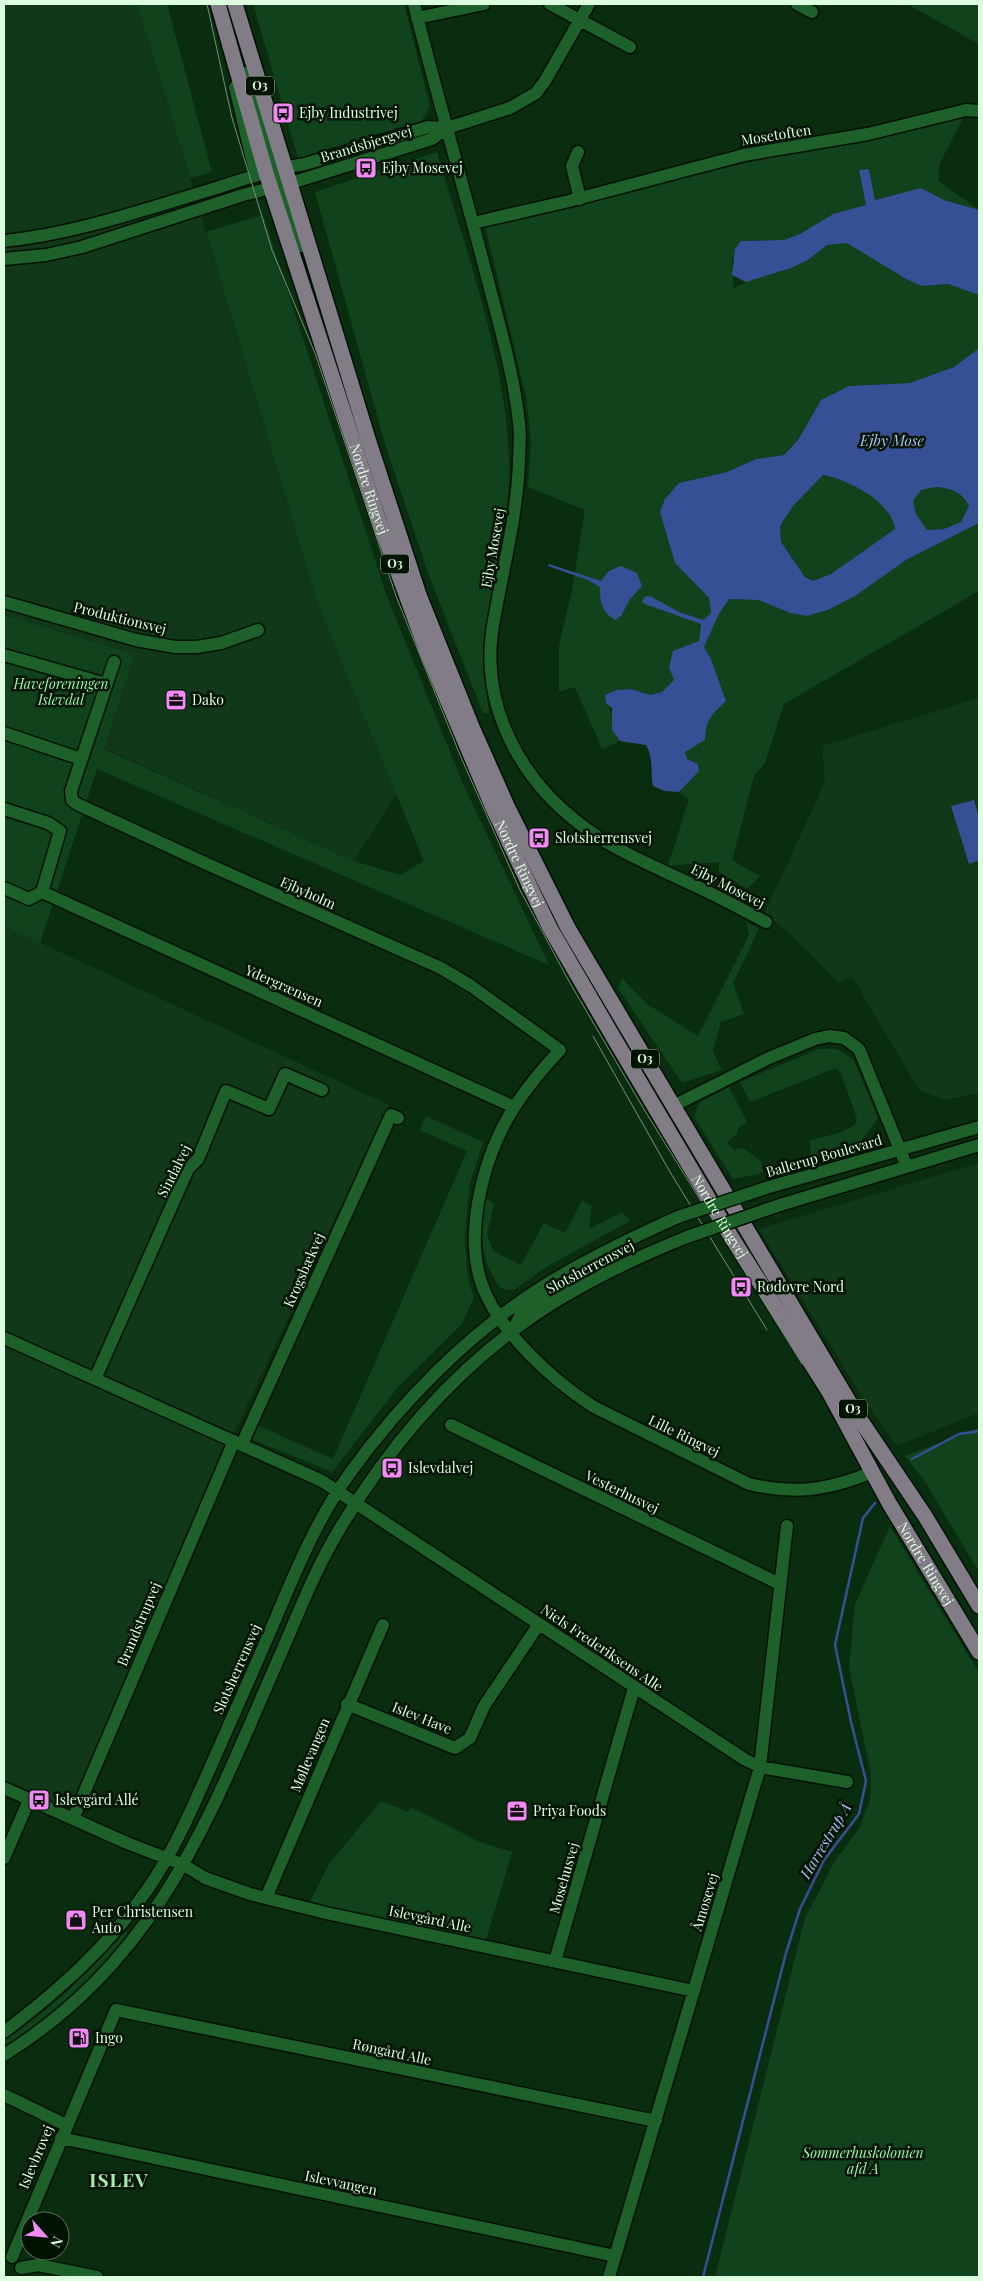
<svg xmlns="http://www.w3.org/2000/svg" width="983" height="2281" viewBox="0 0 983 2281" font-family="'Playfair Display',serif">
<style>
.built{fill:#113819}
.green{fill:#10431b}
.water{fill:#375095;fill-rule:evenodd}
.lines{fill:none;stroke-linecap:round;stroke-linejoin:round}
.stream{stroke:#375095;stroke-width:2.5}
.minor-casing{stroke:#011204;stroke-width:15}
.major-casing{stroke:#011204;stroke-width:18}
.minor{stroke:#1d602a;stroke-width:12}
.major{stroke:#817c86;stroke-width:15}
.tram{stroke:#719375;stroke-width:1}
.minor-bridge-casing{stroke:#011204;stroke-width:15;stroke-linecap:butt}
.minor-bridge{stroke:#1d602a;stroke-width:12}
.labels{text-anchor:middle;stroke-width:5;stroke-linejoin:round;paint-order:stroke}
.shield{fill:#001301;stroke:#9bb89c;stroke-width:1}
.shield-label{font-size:12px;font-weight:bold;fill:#ddfedf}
.poi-label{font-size:14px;fill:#ddfedf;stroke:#001301;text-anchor:start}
.street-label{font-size:14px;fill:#ddfedf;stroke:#001301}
.park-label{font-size:14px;font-style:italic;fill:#98f8a4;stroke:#001301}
.water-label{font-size:15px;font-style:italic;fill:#a7bffa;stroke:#001301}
.district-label{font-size:19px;font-weight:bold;letter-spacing:1px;fill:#a6eaad;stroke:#001301}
</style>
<rect width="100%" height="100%" fill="#0a2d10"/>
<path class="built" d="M4 4H137L318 605 397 793 354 861 104 748 135 654 4 615Z
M979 698V1093L944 1100 918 1089 852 976 838 983 809 952 765 912 825 782 822 746Z
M4 926 389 1105 225 1452 72 1813 4 1782Z
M979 1163V1413L897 1446 861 1395 759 1229Z"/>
<path class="green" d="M137 4H167L212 172 190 178Z
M253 4H404L430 107 421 122 299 161Z
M907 4H979V44Z
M965 114 940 163 938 181 979 210 944 200 921 188 875 200 869 169 859 171 866 205 833 214 800 234 784 240 741 241 732 261 734 288 746 282 791 268 808 260 827 245 848 243 906 279 922 286 948 284 979 295V348L954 367 910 383 849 386 821 400 798 440 784 455 756 459 727 472 679 483 660 512 675 563 709 598 711 613 701 624 699 641 669 668 674 680 662 692 649 695 631 689 617 690 605 695C615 714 609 724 620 741L602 749 575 687 559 692V646L572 590 585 510 528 487 531 442 526 397 485 225 793 152Z
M437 152C466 252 511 372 509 476 508 532 491 585 485 641 483 665 486 689 489 713H483L428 573 385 444 315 192Z
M263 215 386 594 463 784 549 965 97 769 40 943 4 926V615L135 654 104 749 354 861 400 875 424 861 318 605 206 232Z
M823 475C850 481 890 499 895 529L831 574 813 581 805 577 781 542 780 526 793 506Z
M936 487C951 488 962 492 969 506L961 522 944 529 927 530 916 514 913 501 921 490Z
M979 523V591L784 704 765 763 754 776 732 860 760 876 747 889 719 872V862L668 866 689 799 679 792 699 770 698 764 687 759 685 752 705 740C706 720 711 715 726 701L711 659 704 647 719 614 729 599 759 600 790 613 807 616 828 610 855 596 906 560Z
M746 922 759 929 733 983 744 1014 721 1022 713 1051 722 1070 682 1083 618 988 622 978 647 1004 698 1036 749 935Z
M819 1049H837L854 1060 878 1118 861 1141 812 1158 809 1141 841 1132 855 1125 857 1119 841 1073 836 1068 750 1102 740 1082Z
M729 1087 747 1122 738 1128V1132L727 1143 734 1150 743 1148 761 1161 763 1173 733 1179 694 1117 700 1102Z
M426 1116 483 1142 470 1184 467 1211 465 1241 468 1279 474 1298 462 1324 398 1387 332 1472 251 1439 257 1425 333 1459 467 1151 420 1130Z
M485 1198 494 1204 487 1234 493 1251 521 1265 544 1223 565 1233 582 1201 592 1206 589 1229 622 1212 630 1221 548 1266 514 1290 500 1288 487 1265 481 1237Z
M979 1428V1572L924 1480 905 1456Z
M890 1526 979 1673V2277H715L805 1918 835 1861 860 1827 870 1800 871 1775 849 1667 855 1604Z
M381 1801 408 1812 411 1807 480 1842 512 1852 486 1940 309 1903 329 1864Z
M125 1931 131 1936 112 1959 64 2005 4 2050V2040C50 2011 89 1972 125 1931Z"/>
<path class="water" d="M869 169 875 200 921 188 944 200 979 210V295L948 284 922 286 906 279 847 243 827 245 808 260 791 268 746 282 732 275 735 249 741 241 784 240 800 234 833 214 866 205 859 170Z
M979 348V523L906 560 855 596 828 610 807 616 790 613 759 600 729 599 719 614 704 647 711 659 726 701C711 715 706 720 705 740L685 752 687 759 698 764 699 771 679 792 665 791 653 786C650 770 654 759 646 745L620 741 612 730V708L606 703 605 695 617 690 631 689 650 695 662 692 674 680 669 668 673 651 699 641 701 624 642 603 644 597 650 596 679 612 703 620 711 613 709 598 675 563 660 512 665 499 679 483 727 472 756 459 784 455 798 440 821 400 849 386 910 383 954 367ZM823 475C849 480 891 501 895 529L831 574 813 581 805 577 781 542 780 526 793 506ZM936 487C951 488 962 492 969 506L961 522 944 529 927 530 916 514 913 501 921 490Z
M549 564 601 581 609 571 621 566 637 573 642 586 630 599 621 616 615 620C601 611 600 602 600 587L588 580 548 566Z
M974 800 979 818V860L969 864 951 806Z"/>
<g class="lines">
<path class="stream" d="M912 1459 959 1434 979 1431
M703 2277 786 1953 800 1909 824 1860 859 1814 866 1781 851 1722 835 1645 863 1518 875 1503"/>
<g class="minor-casing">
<path id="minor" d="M414 4C437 96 464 188 488 281 500 328 514 375 519 423 521 436 519 449 519 461 517 521 501 574 492 632 482 706 519 776 576 821 609 848 651 865 689 883 716 895 741 909 766 922
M550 4 630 47
M797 4 812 12
M417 18 484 4
M244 73 258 112 276 170 281 176
M235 87 256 176
M578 152 572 166 580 199
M274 180 279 186 302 246
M473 223 569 201 744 155 868 134 966 110 979 111
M4 241C75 234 142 210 210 190 241 180 273 169 305 164L428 127 447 128 510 108 536 93 545 81 589 4
M4 259 46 255 82 247 243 195 291 183 432 139 447 128
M4 602 136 640 175 647H197L221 643 258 630
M4 655 106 684
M114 662 71 791 72 800 77 804 207 864 441 968 471 986 560 1050C544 1067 528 1086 515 1106 485 1152 464 1228 481 1282 497 1330 552 1380 594 1407L749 1484C796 1495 828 1490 873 1472
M4 733 81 759
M4 809 48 823 60 831 42 892 514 1107
M4 888 29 899 42 892
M673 1106 769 1058 815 1039 829 1036 844 1038 859 1049 907 1167
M769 1187 979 1127
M780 1205 979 1145
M512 1331 522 1313 561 1287 606 1260
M4 1338 322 1481 744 1759 760 1767 847 1782
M95 1379 188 1169 198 1159 226 1091 269 1109 285 1074 322 1090
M451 1425 780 1584
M242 1444 391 1115 398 1118
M347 1704 455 1748 470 1738 484 1706 539 1624
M4 1788 127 1843 184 1865 205 1878 250 1894 326 1913 694 1991
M73 1819 234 1441
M4 1858 29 1800
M266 1898 383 1625
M555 1961 634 1688
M4 2032C58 1991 108 1947 147 1890 175 1850 194 1804 214 1759 232 1718 251 1676 269 1634 292 1580 315 1521 350 1473 401 1402 468 1334 542 1287 585 1260 631 1238 678 1217
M4 2055C165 1954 212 1809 285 1644 302 1604 319 1562 342 1525 396 1436 468 1355 558 1300 599 1275 642 1255 687 1237
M4 2095 66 2125
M61 2138 615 2256
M12 2257 116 2010 656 2121
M21 2268 38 2265 97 2277
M609 2277 760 1767 787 1526"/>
</g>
<g class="major-casing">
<g id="major">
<path id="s1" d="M218 4 266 173 379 521 427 652 493 808 534 895 550 928 615 1040 732 1238 829 1392 889 1503 979 1652"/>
<path d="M235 4 368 439 419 595 472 727 507 806 568 928 652 1070 857 1415 925 1516 979 1606"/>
</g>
</g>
<use href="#minor" class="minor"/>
<use href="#major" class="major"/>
<path class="tram" d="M207 4 232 118 272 250 315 353 396 596 460 755 520 890 570 983 645 1111 802 1364
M593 1036 670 1172 767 1330"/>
<g class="minor-bridge-casing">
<path id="minor-bridge" d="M678 1217 769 1187
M687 1237 780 1205"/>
</g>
<use href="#minor-bridge" class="minor-bridge"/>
</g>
<defs>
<g id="bus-square" transform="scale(1.125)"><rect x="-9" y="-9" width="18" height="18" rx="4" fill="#f28af3" stroke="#001301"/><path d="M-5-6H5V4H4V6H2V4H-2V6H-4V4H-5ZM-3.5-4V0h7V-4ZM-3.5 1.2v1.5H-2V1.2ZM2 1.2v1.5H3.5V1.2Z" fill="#111"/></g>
<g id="office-square" transform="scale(1.125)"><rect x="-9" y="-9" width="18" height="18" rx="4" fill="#f28af3" stroke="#001301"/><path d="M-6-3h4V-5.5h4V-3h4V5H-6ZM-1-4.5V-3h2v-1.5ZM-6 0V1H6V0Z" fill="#111"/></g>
<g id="shop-square" transform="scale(1.125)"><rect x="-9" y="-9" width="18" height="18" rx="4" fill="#f28af3" stroke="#001301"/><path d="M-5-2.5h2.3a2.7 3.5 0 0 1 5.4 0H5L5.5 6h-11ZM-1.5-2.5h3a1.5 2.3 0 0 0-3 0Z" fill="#111"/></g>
<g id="fuel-square" transform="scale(1.125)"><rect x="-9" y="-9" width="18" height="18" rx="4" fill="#f28af3" stroke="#001301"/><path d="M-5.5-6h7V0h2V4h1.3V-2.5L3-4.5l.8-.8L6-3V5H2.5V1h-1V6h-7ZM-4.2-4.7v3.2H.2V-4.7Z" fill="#111"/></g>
</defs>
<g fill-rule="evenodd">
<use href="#bus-square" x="283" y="113"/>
<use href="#bus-square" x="366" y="168"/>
<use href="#office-square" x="176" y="700"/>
<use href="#bus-square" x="539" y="838"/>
<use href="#bus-square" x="741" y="1287"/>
<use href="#bus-square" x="392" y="1468"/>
<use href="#bus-square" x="39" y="1800"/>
<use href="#office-square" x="517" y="1811"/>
<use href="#shop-square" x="76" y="1920"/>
<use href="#fuel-square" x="79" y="2038"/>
</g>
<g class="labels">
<g class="shield">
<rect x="246" y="76.5" width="28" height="19" rx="4"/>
<rect x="381" y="554.5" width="28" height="19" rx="4"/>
<rect x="631" y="1049.5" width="28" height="19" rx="4"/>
<rect x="839" y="1399.5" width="28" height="19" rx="4"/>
</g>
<g class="shield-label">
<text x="260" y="90">O3</text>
<text x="395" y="568">O3</text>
<text x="645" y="1063">O3</text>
<text x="853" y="1413">O3</text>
</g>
<g class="poi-label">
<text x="299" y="118">Ejby Industrivej</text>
<text x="382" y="173">Ejby Mosevej</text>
<text x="192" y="705">Dako</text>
<text x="555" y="843">Slotsherrensvej</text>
<text x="757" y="1292">Rødovre Nord</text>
<text x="408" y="1473">Islevdalvej</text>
<text x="55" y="1805">Islevgård Allé</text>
<text x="533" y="1816">Priya Foods</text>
<text x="92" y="1917">Per Christensen<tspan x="92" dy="16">Auto</tspan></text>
<text x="95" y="2043">Ingo</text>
</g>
<g class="street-label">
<text transform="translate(776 135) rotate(-9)" y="5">Mosetoften</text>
<text transform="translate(366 144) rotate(-17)" y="5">Brandsbjergvej</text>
<text dy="5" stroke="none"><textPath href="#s1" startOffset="508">Nordre Ringvej</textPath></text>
<text transform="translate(493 548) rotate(-80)" y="5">Ejby Mosevej</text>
<text transform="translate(120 618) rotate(14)" y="5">Produktionsvej</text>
<text dy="5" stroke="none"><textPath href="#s1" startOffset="912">Nordre Ringvej</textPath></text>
<text transform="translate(728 886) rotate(27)" y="5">Ejby Mosevej</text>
<text transform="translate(308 893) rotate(24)" y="5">Ejbyholm</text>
<text transform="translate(284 986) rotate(24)" y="5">Ydergrænsen</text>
<text transform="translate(824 1156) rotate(-16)" y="5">Ballerup Boulevard</text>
<text transform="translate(174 1171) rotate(-63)" y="5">Sindalvej</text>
<text dy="5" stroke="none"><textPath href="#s1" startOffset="1318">Nordre Ringvej</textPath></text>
<text transform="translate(590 1267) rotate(-28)" y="5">Slotsherrensvej</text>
<text transform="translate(304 1270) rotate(-66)" y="5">Krogsbækvej</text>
<text transform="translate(684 1436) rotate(26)" y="5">Lille Ringvej</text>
<text transform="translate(622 1492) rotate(26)" y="5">Vesterhusvej</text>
<text dy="5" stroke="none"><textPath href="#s1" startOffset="1722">Nordre Ringvej</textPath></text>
<text transform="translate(139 1624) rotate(-67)" y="5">Brandstrupvej</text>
<text transform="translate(602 1648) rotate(34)" y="5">Niels Frederiksens Alle</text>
<text transform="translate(237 1669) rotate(-66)" y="5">Slotsherrensvej</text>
<text transform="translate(422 1718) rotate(22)" y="5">Islev Have</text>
<text transform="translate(310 1755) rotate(-67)" y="5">Møllevangen</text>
<text transform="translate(564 1878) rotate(-74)" y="5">Mosehusvej</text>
<text transform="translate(705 1902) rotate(-73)" y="5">Åmosevej</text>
<text transform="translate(430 1919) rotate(12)" y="5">Islevgård Alle</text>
<text transform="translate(392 2052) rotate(12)" y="5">Røngård Alle</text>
<text transform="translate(36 2157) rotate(-67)" y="5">Islevbrovej</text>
<text transform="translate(341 2183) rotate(12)" y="5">Islevvangen</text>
</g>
<g class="park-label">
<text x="61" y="689">Haveforeningen<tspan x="61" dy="16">Islevdal</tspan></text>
<text x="863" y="2158">Sommerhuskolonien<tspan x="863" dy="16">afd A</tspan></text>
</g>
<g class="water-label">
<text x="892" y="446">Ejby Mose</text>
<text transform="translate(826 1841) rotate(-59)" y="5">Harrestrup Å</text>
</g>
<g class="district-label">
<text x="119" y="2187">ISLEV</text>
</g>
</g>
<rect width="983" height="2281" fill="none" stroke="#ddfedf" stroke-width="10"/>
<g transform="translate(45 2236) rotate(117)"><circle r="24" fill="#001301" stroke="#58715a"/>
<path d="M0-4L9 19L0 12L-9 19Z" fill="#f28af3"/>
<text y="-8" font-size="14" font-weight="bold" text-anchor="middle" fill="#ddfedf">N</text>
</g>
</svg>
